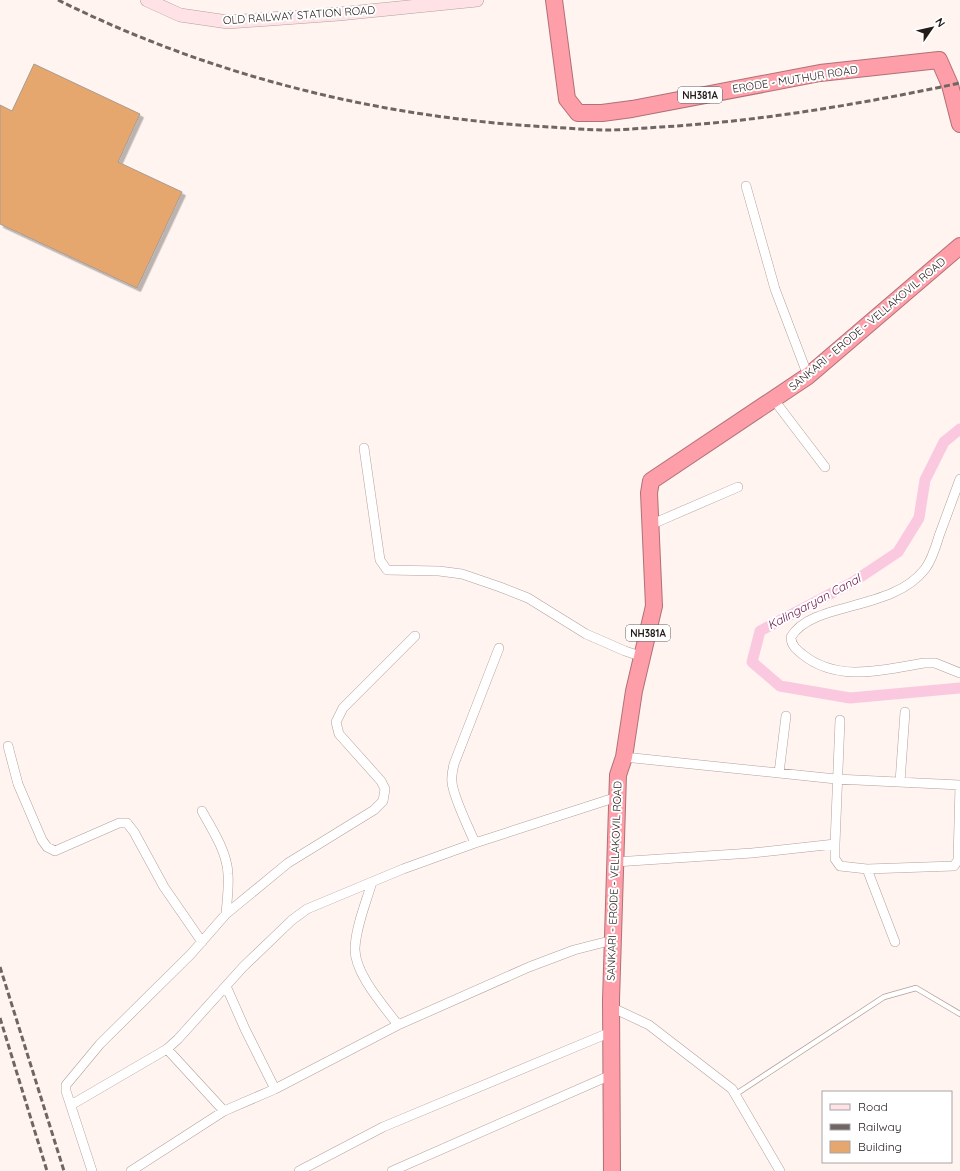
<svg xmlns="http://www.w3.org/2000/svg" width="960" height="1171" viewBox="0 0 960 1171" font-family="Quicksand,sans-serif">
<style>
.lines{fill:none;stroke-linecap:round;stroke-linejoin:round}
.canal{stroke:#fac9e0;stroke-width:11}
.building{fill:#e6a76e;stroke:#a89b90;filter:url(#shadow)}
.lane-casing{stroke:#b2a19b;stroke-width:6}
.street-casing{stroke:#b2a19b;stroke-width:10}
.secondary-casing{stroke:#b2a19b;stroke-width:14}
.highway-casing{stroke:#b17076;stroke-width:18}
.lane{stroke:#fff;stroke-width:4.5}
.street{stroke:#fff;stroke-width:9}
.secondary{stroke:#fee2e5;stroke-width:13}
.highway{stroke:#fd9ea8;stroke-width:16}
.rail{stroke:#6f6664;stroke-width:3;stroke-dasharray:6 3;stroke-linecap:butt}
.labels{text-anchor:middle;stroke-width:4;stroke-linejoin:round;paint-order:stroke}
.shield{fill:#fff;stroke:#65605f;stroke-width:1}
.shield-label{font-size:10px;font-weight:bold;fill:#231c1a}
.street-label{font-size:11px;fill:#231c1a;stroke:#fff}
.water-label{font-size:12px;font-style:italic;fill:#690e47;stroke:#fff}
</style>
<defs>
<filter id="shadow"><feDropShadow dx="3.5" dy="3.5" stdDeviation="0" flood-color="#0004"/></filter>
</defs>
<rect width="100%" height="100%" fill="#fff4f0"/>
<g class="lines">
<path class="canal" d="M960 429 944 442 925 480 919 518 898 552 853 582 760 631 752 662 780 686 850 698 960 688"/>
</g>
<path class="building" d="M34 64 140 114 118 162 182 192 137 288 0 224V105L12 111Z"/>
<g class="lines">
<g class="lane-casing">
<path id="lane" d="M736 1094 884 997 916 988 960 1014"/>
</g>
<g class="street-casing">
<path id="street" d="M746 186 775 289 808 376
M774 400 825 467
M364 448 380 560 387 570 439 571 462 574 500 587 528 598 586 634 625 651 643 657
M960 479C953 498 946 517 939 536 936 546 932 560 925 569 892 612 812 601 791 637 791 645 796 649 802 654 837 683 883 670 924 663H935L960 673
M650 525 738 487
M840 720 835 844V859L840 866 867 869 954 866 958 860 960 785
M8 746 18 784 42 840 47 847 55 851 119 823H127L134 832 164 887 202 942
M624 757 836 779 960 785
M779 773 786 716
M900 782 905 712
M202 811C212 830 227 851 228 874 229 887 227 901 226 914
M475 843C469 828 453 797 452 782 451 776 453 769 454 764L499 648
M615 862 752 853 835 844
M867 869 895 942
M372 882C366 903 356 926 355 948 354 973 384 1006 398 1025
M226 986 245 1029 275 1089
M611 1007 649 1025 732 1089 780 1171
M167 1049 224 1111
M71 1105 167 1049 178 1039 243 967 292 920 307 909 403 869 475 843 617 797
M92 1171 66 1091V1085L100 1044 191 954 226 914 288 863 374 810 383 801 385 789 381 781 339 734 336 722 343 708 415 636
M131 1171 224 1111 275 1089 398 1025 529 967 574 950 613 940
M299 1171 383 1127 611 1032
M392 1171 611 1075"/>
</g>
<g class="secondary-casing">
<path id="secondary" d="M147 0 180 15 228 22 339 14 477 0"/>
</g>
<g class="highway-casing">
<path id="highway" d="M554 0 567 99 578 113H602L632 109 820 73 939 60 950 85 960 124
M612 1171 611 1000 618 775 624 757 634 691 654 606 649 493 651 481 808 376 960 246"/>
</g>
<use href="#lane" class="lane"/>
<use href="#street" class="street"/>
<use href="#secondary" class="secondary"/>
<use href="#highway" class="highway"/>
<path class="rail" d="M58 0C211 76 380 118 550 127 568 128 587 130 606 130 624 130 643 128 661 127 762 121 861 104 960 83
M0 967 64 1171
M0 1018 47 1171"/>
</g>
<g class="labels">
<g class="shield">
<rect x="678" y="87" width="44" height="16" rx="3"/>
<rect x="626" y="625" width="44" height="16" rx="3"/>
</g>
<g class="shield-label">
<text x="700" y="99">NH381A</text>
<text x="648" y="637">NH381A</text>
</g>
<g class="street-label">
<text transform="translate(299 15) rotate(-4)" y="4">OLD RAILWAY STATION ROAD</text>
<text transform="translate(795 79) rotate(-9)" y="4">ERODE - MUTHUR ROAD</text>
<text transform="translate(867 324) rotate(-40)" y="4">SANKARI - ERODE - VELLAKOVIL ROAD</text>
<text transform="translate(614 881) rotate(-88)" y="4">SANKARI - ERODE - VELLAKOVIL ROAD</text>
</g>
<g class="water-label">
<text transform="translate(814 602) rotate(-28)" y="4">Kalingaryan Canal</text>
</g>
</g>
<rect x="822" y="1091" width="130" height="72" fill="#ffffff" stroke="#a7a4a3"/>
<rect x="830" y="1104" width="20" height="6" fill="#fee2e5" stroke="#a7a4a3"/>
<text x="858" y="1111" font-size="12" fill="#231c1a">Road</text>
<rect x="830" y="1124" width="20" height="6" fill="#6f6664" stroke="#a7a4a3"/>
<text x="858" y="1131" font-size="12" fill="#231c1a">Railway</text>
<rect x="830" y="1141" width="20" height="12" fill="#e6a76e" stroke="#a7a4a3"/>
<text x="858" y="1151" font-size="12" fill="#231c1a">Building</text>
<g transform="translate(932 28) rotate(56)" stroke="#ffffff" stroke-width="3" paint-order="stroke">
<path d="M0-3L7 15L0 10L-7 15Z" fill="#231c1a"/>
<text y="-6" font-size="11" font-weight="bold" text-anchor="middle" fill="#231c1a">N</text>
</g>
</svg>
